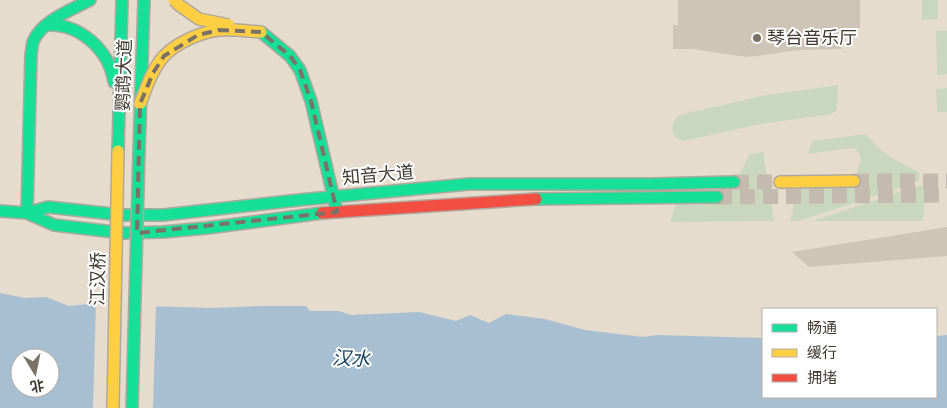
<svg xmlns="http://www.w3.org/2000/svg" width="947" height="408" viewBox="0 0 947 408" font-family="'Zilla Slab','Noto Sans SC',serif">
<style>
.green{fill:#cad7bf}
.water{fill:#a8bfd1;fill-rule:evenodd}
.pier{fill:#e5dcce}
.building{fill:#cfc5b7}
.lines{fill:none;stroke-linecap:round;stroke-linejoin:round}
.secondary-tunnel{stroke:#c4bbae;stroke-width:15;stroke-dasharray:15 8;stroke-linecap:butt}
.fast-casing{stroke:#b0a89e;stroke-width:14}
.slow-casing{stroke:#b0a89e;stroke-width:14}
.jam-casing{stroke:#b0a89e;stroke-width:14}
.fast{stroke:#16e098;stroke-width:11}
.slow{stroke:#ffcf43;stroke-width:11}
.jam{stroke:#f24e42;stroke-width:11}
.fast-bridge-casing{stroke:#b0a89e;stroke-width:14;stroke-linecap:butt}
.slow-bridge-casing{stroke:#b0a89e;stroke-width:14;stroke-linecap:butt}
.fast-bridge{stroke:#16e098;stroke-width:11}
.slow-bridge{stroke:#ffcf43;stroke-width:11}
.marked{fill:none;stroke:#7a7267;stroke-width:4;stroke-dasharray:10 6;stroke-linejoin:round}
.poi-dot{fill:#7a7267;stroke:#fff;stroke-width:2}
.labels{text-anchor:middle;stroke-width:4;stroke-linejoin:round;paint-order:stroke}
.poi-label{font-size:18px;fill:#403930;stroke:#fff;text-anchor:start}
.street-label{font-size:18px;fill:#403930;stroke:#fff}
.water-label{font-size:19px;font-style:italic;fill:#113e5c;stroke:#fff}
</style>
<rect width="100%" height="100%" fill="#e5dcce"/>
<path class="green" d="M922 0H938V19L922 20Z
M936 31H947V74L937 75Z
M838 85 837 110 832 114 760 124 684 141C669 139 669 122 680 115L766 95Z
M947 88V112H937L936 89Z
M866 134C882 154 896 161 919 172V181L799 221H790L798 188 853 184 861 159C860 154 856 149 852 148L808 154 812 141Z
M763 152 774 221 670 222 676 203 717 197 729 187 738 177 750 154Z
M918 186H926L923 221H813Z"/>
<path class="water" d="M0 293 25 298 46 297 69 306 88 304 210 308 261 306H306L310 311H339L351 315 419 312 456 321 470 315 489 323 506 314 545 319 585 330 643 337 657 335 763 338V397H936V336L947 335V408H0ZM20 358H50V388H20Z"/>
<path class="pier" d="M96 302 156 304 153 408H93Z"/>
<path class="building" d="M678 0H860V28H841L842 49 799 50 756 56 746 57 692 49H673V25H678Z
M947 227V256L809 267 792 252Z"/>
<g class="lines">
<path class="secondary-tunnel" d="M854 181H947
M734 182H780
M717 197 947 195"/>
<g class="fast-casing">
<path id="fast" d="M47 25C80 23 109 50 114 82
M261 32 290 56 300 70 311 101 337 212
M118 151 122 0
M139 152 144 0
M536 199 717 197
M0 211 27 213 54 225 123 233 163 232 207 228 322 213
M27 213 48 207 122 215H163L299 200 469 184H651L734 182
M27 213 31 54C32 50 32 45 33 42 41 21 71 10 90 0"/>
</g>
<g class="slow-casing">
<path id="slow" d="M780 182 854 181"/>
</g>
<g class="jam-casing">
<path id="jam" d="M322 213 536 199"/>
</g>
<use href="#fast" class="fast"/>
<use href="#slow" class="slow"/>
<use href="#jam" class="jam"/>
<g class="fast-bridge-casing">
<path id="fast-bridge" d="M132 408 139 152"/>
</g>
<g class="slow-bridge-casing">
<path id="slow-bridge" d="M174 0 179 5 199 19 229 25
M140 104C146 88 153 68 164 56 176 43 201 32 219 30 232 29 247 31 261 32
M113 408 118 151"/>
</g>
<use href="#fast-bridge" class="fast-bridge"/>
<use href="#slow-bridge" class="slow-bridge"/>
</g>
<path class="marked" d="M219 30 261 32 290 56 300 70 311 101 337 212 137 233 140 104 153 73 164 56 198 35Z"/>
<circle class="poi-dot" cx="757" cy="38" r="5"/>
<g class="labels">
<g class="poi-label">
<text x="767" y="44">琴台音乐厅</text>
</g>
<g class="street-label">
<text transform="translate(124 75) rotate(-88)" y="6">鹦鹉大道</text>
<text transform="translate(378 175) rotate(-5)" y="6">知音大道</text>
<text transform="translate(98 279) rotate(-89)" y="6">江汉桥</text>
</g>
<g class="water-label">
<text transform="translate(351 358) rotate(2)" y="7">汉水</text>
</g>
</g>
<rect x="762" y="308" width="175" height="90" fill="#ffffff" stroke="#b3b0ac"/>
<rect x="772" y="324" width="25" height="8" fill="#16e098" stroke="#b3b0ac"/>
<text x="807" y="333" font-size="15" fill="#403930">畅通</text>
<rect x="772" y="349" width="25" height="8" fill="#ffcf43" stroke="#b3b0ac"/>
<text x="807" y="358" font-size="15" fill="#403930">缓行</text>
<rect x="772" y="374" width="25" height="8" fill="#f24e42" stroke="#b3b0ac"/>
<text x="807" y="383" font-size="15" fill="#403930">拥堵</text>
<g transform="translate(35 373) rotate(170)"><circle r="24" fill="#ffffff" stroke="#b3b0ac"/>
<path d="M0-4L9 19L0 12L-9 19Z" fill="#7a7267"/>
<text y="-8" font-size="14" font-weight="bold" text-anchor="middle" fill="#403930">北</text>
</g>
</svg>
